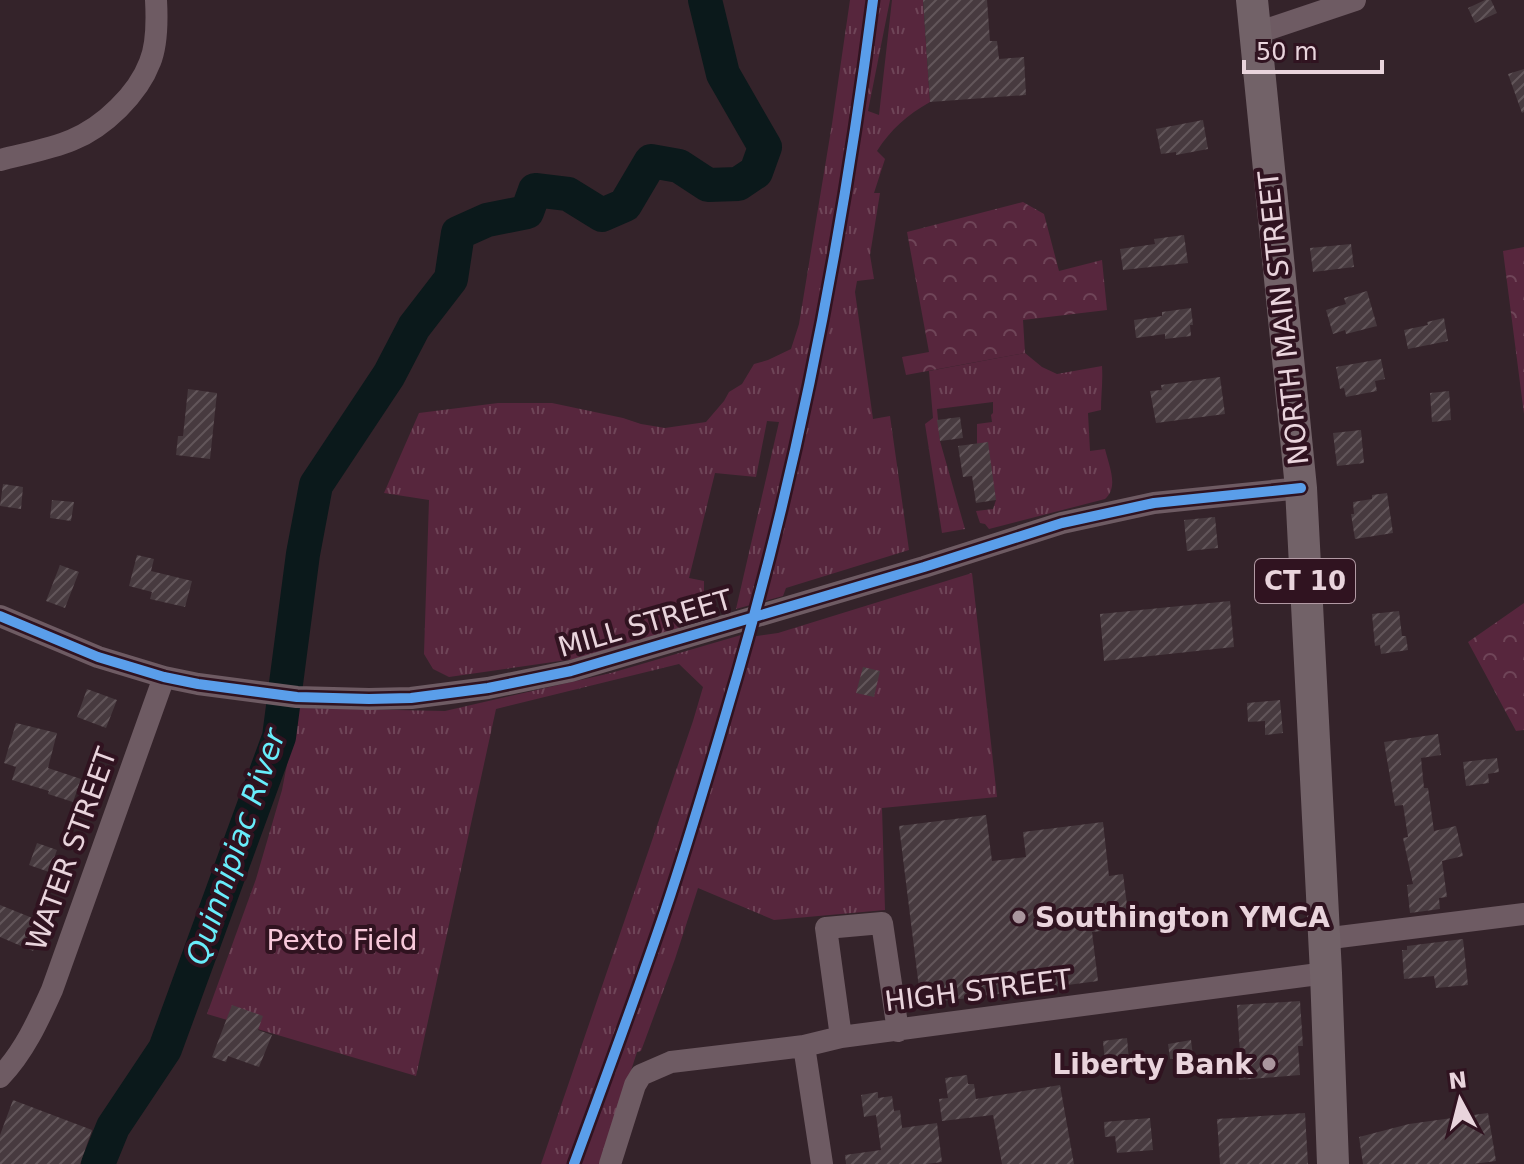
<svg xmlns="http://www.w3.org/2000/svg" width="1524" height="1164" viewBox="0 0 1524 1164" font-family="'DejaVu Sans',sans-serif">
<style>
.grass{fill:url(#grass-tufts)}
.forest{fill:url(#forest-crowns)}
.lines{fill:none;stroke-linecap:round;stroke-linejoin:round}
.river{stroke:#0b191b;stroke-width:34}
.building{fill:url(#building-hatch)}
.minor{stroke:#6e5b63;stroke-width:22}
.highway{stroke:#726268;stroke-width:32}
.cycleway-casing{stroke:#301320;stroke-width:15}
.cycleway{stroke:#5a9eea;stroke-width:10}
.poi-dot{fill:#aa969e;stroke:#301320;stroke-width:3}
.labels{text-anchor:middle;stroke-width:8;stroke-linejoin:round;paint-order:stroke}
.shield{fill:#301320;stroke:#b29aa4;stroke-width:2}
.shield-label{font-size:26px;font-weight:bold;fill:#e9d4dc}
.street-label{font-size:28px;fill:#e9d4dc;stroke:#301320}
.poi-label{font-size:28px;font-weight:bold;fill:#e9d4dc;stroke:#301320;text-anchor:start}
.park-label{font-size:28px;fill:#f7c8da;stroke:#301320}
.water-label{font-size:30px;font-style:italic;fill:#68edfb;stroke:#301320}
</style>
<defs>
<pattern id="grass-tufts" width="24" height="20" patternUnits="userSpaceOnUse" patternTransform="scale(2)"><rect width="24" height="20" fill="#57263d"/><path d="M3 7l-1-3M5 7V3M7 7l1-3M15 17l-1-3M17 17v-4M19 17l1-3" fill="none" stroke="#6f4558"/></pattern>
<pattern id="forest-crowns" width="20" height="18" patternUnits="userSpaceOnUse" patternTransform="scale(2)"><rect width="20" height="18" fill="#57263d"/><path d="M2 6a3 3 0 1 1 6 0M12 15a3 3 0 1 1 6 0" fill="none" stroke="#6f4558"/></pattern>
<pattern id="building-hatch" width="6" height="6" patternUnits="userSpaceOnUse" patternTransform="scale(2)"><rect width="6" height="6" fill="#473a3f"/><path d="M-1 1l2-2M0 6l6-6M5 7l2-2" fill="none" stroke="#62565a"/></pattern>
</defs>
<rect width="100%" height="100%" fill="#34232a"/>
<path class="grass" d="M850 0H890L868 111 879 115 892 0H923L930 102C907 115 891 129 877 151L885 159 874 193H880L870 255 874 279 857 281 855 292 873 419 890 416 909 550 786 588 783 596 736 609 779 422 767 421 756 477 715 473 689 578 704 581V606L690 622 677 629 574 659 449 677 433 669 424 654 429 500 384 493 419 413 498 403H552L623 418 641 424 665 428 706 422 724 401 729 392 742 384 754 364 768 360 791 349 799 324 832 124Z
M1025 353 1042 367 1057 374 1102 366C1103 382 1101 394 1101 410L1088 413 1090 451 1105 449C1109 466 1119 487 1105 499L989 529 985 524 980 523 976 511 993 509 996 500 977 444V424L992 422 991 415 993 413V402L937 409 940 441 965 529 942 533 925 424 933 418 929 371Z
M972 573 997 797 882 808 885 910 774 920 698 888 675 959 641 1051 637 1052 601 1164H541L693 721 703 687 679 664 496 709 416 1076 207 1014 256 879 282 790 298 708 445 711 611 673 741 635 757 636 778 633Z"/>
<path class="forest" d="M1023 202 1044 214 1059 271 1102 260 1107 310 1023 320 1025 353 906 375 902 357 929 352 907 232Z
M1524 247V414L1503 251Z
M1524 603V730L1516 731 1468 642Z"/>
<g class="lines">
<path class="river" d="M98 1164 113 1127 165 1049 279 737 303 554 316 485 389 375 414 327 451 279 458 233 487 220 527 212 535 190 568 194 602 215 625 205 651 161 679 166 708 185 738 184 756 172 765 147 723 74 705 0"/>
</g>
<path class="building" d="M923 0H987L990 41H997L999 59 1024 57 1026 95 930 102Z
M1485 0H1491L1497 13 1475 23 1468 8Z
M1524 69V112L1522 113 1508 74Z
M1203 120 1208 149 1176 155V152L1161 154 1156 129Z
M1184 235 1188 263 1123 270 1120 249 1155 244 1154 239Z
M1351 244 1354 267 1313 272 1310 248Z
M1367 291 1377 326 1346 334 1345 330 1333 334 1326 310 1346 304 1344 298Z
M1191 308 1193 325H1190L1191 336 1165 339V334L1136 338 1134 320 1162 316V312Z
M1444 318 1448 341 1408 349 1404 330 1428 325 1427 322Z
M1381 359 1385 379 1375 381 1377 391 1346 397 1344 388 1340 389 1336 367Z
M1220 377 1225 414 1156 423 1150 391 1162 390 1161 385Z
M188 389 217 393 210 459 176 455 178 436H183Z
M1449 391 1451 420 1432 422 1430 393Z
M960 417 963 438 940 441 937 420Z
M1361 430 1364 463 1337 466 1333 433Z
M988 442 996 500 976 503 972 476 963 477 958 446Z
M3 484 23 487 21 509 0 506Z
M1387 493 1393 533 1355 539 1351 514H1354L1353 502 1372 499V495Z
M52 500 74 502 71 521 50 518Z
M1215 517 1218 548 1187 551 1184 520Z
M137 555 154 559 151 571 192 581 185 607 150 599 152 592 129 586Z
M60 565 79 572 65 608 46 601Z
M1230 601 1234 647 1104 661 1100 614Z
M1399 611 1402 636H1406L1408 650 1381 654 1380 645 1375 646 1372 614Z
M863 667 880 671 874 697 856 693Z
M87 689 117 700 106 728 77 717Z
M1280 700 1283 733 1265 735V721L1248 722 1247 703Z
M16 723 57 733 48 768 81 779 73 802 48 794 49 791 12 780 16 767 4 763Z
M1438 734 1441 755 1421 758 1424 788H1428L1434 831 1456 826 1463 856 1442 861 1447 897 1439 898 1440 909 1410 913 1407 885 1413 884 1403 838 1408 837 1403 805 1395 806 1384 742Z
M1497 758 1499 772 1488 774 1489 783 1466 786 1463 762Z
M986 815 992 861 1026 857 1023 832 1103 822 1109 876 1123 874 1130 928 1092 932 1098 981 921 1004 899 826Z
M37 843 57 850 49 872 29 865Z
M0 905 35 919 32 926 41 930 33 951 0 937Z
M1463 939 1468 985 1436 988 1434 976 1404 979 1402 950H1407V946Z
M1300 1001 1303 1046H1298L1300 1075 1239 1080 1237 1053H1240L1237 1005Z
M232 1005 263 1016 258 1030 272 1035 259 1067 228 1056 226 1062 212 1057Z
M1127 1038 1130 1072 1106 1075 1103 1041Z
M1191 1040 1193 1056 1170 1059 1168 1044Z
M967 1075 968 1084H974L976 1099 1060 1085 1074 1164H1002L993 1115 942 1121 939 1099 948 1098 945 1078Z
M878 1092V1098L892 1096 894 1111 900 1110 902 1128 937 1123 942 1162 926 1164H846L845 1155 881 1150 876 1115 864 1117 861 1095Z
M13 1100 92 1130 80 1164H0V1135Z
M1305 1113 1308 1164H1220L1217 1119Z
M1488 1113 1496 1161 1473 1164H1363L1359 1137 1409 1124Z
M1150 1118 1153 1150 1117 1153 1115 1136 1105 1137 1104 1122Z"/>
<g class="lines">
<path class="minor" d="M1254 34 1355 0
M0 160C23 154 51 149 72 140 104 127 138 94 150 62 157 45 157 18 156 0
M0 616 98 657 164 677 198 684 297 697 369 699 411 698 488 688 571 671 924 567 1062 523 1154 503 1301 488
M1323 939 1524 914
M841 1037 826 928 882 923 898 1031
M804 1046 822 1164
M0 1077C24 1052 38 1021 52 990L164 677
M610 1164 635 1085 641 1075 671 1062 804 1046 841 1037 1326 973"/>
<path class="highway" d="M1252 0 1301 488 1326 973 1333 1164"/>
<g class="cycleway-casing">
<path id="cycleway" d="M0 616 98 657 164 677 198 684 297 697 369 699 411 698 488 688 571 671 924 567 1062 523 1154 503 1301 488
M574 1164C605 1079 637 994 666 908 692 831 714 754 737 676 801 456 844 227 873 0"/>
</g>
<use href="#cycleway" class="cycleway"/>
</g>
<g class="poi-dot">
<circle cx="1019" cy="917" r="8"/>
<circle cx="1269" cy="1064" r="8"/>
</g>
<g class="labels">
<rect class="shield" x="1255" y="559" width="100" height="44" rx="6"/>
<g class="shield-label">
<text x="1305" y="590">CT 10</text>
</g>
<g class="street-label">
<text transform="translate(1283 318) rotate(-96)" y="10">NORTH MAIN STREET</text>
<text transform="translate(645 623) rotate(-16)" y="10">MILL STREET</text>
<text transform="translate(71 849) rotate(-70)" y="10">WATER STREET</text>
<text transform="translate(978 990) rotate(-7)" y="10">HIGH STREET</text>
</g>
<g class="poi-label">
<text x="1035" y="927">Southington YMCA</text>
<text x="1253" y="1074" text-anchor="end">Liberty Bank</text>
</g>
<g class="park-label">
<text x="342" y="950">Pexto Field</text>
</g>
<g class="water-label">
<text transform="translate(236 847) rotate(-71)" y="10">Quinnipiac River</text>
</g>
</g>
<g transform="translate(1460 1100) rotate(353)" stroke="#301320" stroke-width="6" paint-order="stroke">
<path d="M0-6L14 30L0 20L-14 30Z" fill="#e9d4dc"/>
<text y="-12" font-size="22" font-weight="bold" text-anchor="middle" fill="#e9d4dc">N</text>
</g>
<path d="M1244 60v12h138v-12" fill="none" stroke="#e9d4dc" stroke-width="4"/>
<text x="1256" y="60" font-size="24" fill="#e9d4dc" stroke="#301320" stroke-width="6" paint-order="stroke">50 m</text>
</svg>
